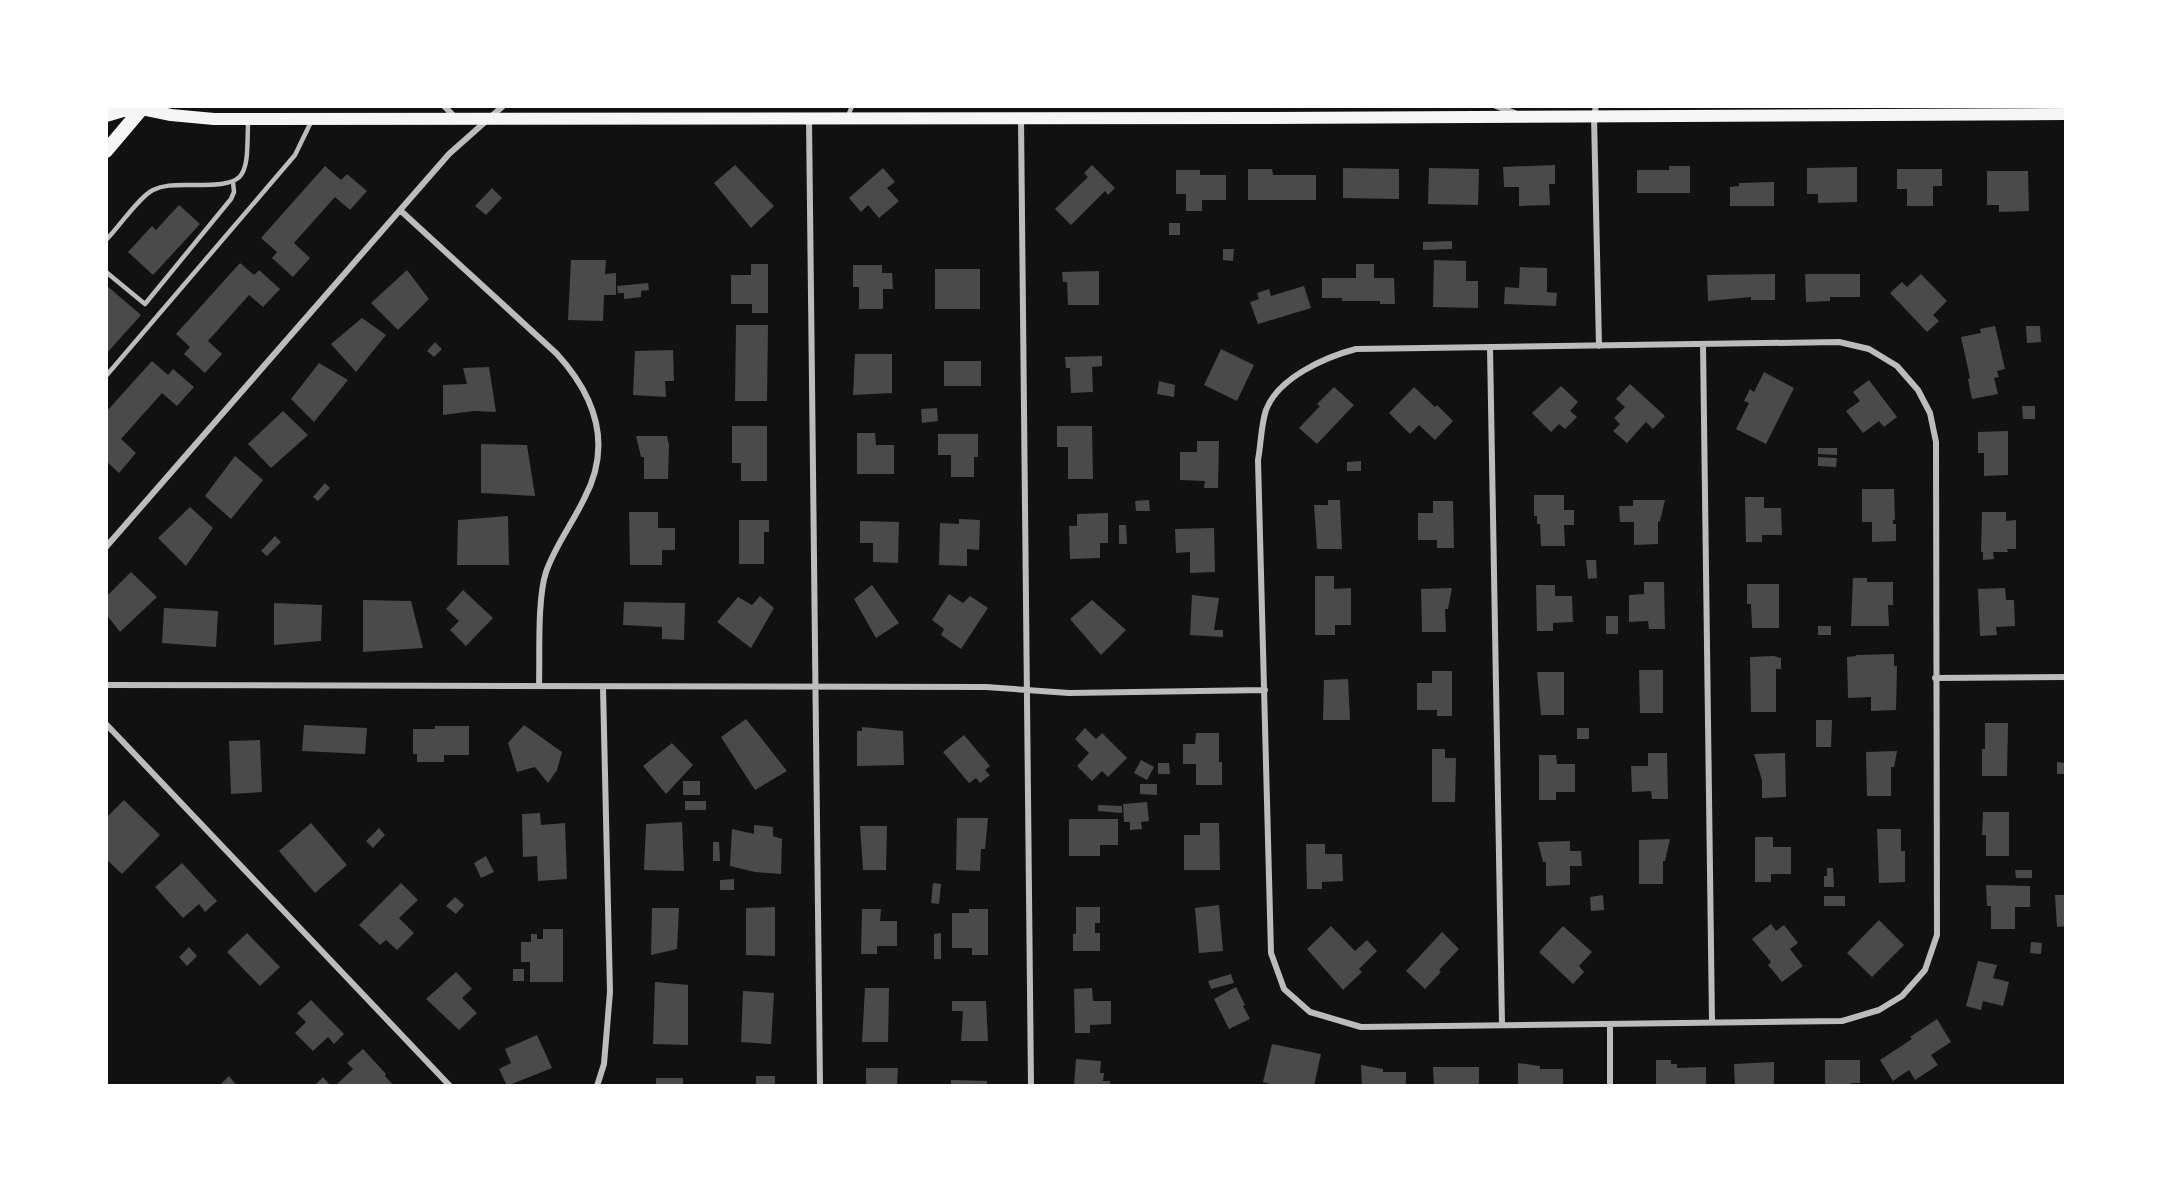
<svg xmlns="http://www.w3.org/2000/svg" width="2172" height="1192" viewBox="0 0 2172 1192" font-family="'Alegreya Sans',sans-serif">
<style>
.building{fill:#4a4a4a}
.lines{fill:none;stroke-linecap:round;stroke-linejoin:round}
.service{stroke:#bcbcbc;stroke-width:4.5}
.minor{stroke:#bcbcbc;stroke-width:6}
.secondary{stroke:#f5f5f5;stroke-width:12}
.trunk{stroke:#f5f5f5;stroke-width:14}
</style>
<rect width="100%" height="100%" fill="#111"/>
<path class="building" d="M735 165 774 206 751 228 714 183Z
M1092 165 1115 188 1108 195 1105 191 1071 225 1055 209 1088 177 1084 173Z
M1555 165V184H1549L1550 205 1519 206V187H1504L1503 167Z
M325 166 341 180 347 174 367 191 350 210 335 197 294 243 310 258 293 277 272 258 277 252 261 238Z
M1669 166H1690V193H1637V170H1669Z
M1857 167V202L1818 203V194H1807V168Z
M883 168 895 182 887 188 899 201 879 218 868 205 861 212 849 198Z
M1343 168 1399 169V199L1343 198Z
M1429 168 1479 169 1478 205 1428 204Z
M1248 169H1272L1273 175H1316V200H1248Z
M1897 169H1942V186H1933V206H1907V189H1897Z
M1176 170H1200V175H1226V200H1202V211H1186V194H1176Z
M1987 171H2028L2029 211 1999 212V205H1987Z
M1774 182V206H1730V187L1739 186V183Z
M492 188 502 198 486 215 475 206Z
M179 205 200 224 153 275 128 252 152 226 156 230Z
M1169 223H1180V235H1169Z
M1452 241V249L1423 250V242Z
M1223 249H1234L1233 261 1223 260Z
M571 260H606L605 274 616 273V295H604L603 321 568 320Z
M1434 260 1466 261V281H1478V308L1433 307Z
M240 263 254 275 259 270 280 289 263 307 249 295 208 341 222 354 205 373 184 354 190 347 176 334Z
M751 264H768V313H752V304H731V275H751Z
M1356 264H1374V278H1394L1395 304H1380V301H1342V298H1322V278H1356Z
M853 265H882V273H892L893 289H883V309H859V287H853Z
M1520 267 1547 268V292L1557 293 1556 306 1504 304 1505 287 1519 288Z
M935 269H980V309H935Z
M407 270 429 299 398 330 371 303Z
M1099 271V305H1068L1067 282H1063L1062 272Z
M1775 274V300H1751V297L1708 301 1707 275Z
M1805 274H1860V297H1830V301L1806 302Z
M1921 274 1947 301 1933 315 1939 321 1927 332 1890 293 1902 282 1907 287Z
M648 283 649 290 641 291V297L624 299V293H618L617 286Z
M106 285 141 315 106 354Z
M1304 286 1311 308 1258 324 1250 302 1259 299 1257 293 1269 289 1271 296Z
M362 318 386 335 356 372 331 344Z
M736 325H768L767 401H735Z
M1995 326 2005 369 1997 371 1999 377 1994 378 1998 394 1972 399 1968 379 1970 378 1961 337 1981 333 1980 329Z
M2026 326H2040L2041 342 2027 343Z
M435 342 442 349 434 357 427 351Z
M1221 349 1254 365 1237 401 1204 385Z
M673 350 674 381H665L666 397 633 395 635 351Z
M855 354H892V393L853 395Z
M1102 356V366L1092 367 1093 392 1071 393 1070 368H1066L1065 357Z
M152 361 168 375 173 369 194 387 177 406 162 393 121 439 136 453 119 473 106 461V412Z
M944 361H981V386H944Z
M319 363 348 380 314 422 291 399Z
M489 367 496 412 474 411 443 415V385L467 384 463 368Z
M1764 372 1794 388 1766 444 1736 429 1749 403 1744 401 1750 389 1754 392Z
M1869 380 1897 417 1884 427 1879 421 1863 433 1846 411 1860 401 1853 392Z
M1159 381 1175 385 1174 397 1157 394Z
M1630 384 1665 416 1653 429 1646 422 1627 443 1613 431 1620 424 1614 418 1625 407 1616 399Z
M1561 386 1578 402 1570 411 1577 417 1565 429 1559 424 1551 432 1532 413Z
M1334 387 1354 405 1317 444 1299 428 1320 406 1317 404Z
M1414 387 1435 407 1437 405 1453 421 1435 440 1419 425 1410 434 1389 413Z
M2022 406H2035V419H2023Z
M937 408 938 421 922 423 921 409Z
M283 411 308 435 271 468 248 444Z
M732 426H767V481H741V463H732Z
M1057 426H1092L1093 479H1068V447H1057Z
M2008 431V475L1984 476V453H1978V432Z
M857 433H875L876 445H894V474H857Z
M938 434H978V457H974V477H951V455H938Z
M636 436H667L669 445 668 479H644V457H641Z
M1197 441H1219L1218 488H1204L1205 481 1180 480V452H1197Z
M481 444 527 445 535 496 481 493Z
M1818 448H1837V455L1818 454Z
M235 456 263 480 231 519 205 496Z
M1818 457 1837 458 1836 467 1818 466Z
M1361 461V471H1347V462Z
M325 483 330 488 318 501 313 497Z
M1862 489H1894L1895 520H1893V524H1896V541L1872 542V522H1862Z
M1534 495H1564V510H1574V525H1564L1565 546H1541L1540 524H1537V516H1534Z
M1745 497H1764V508H1781L1782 535H1762V542H1746Z
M1149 500 1150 511H1136L1135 501Z
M1328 500H1340L1342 549H1317L1314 505H1328Z
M1633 500H1665L1660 521 1658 522V544L1634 545V522H1620L1619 506H1633Z
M1433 501H1453L1454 548H1437V540H1418V513H1433Z
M190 507 213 528 186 566 158 538Z
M629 512H658V528H675V550H662V565H630Z
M1982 512H2006V521L2016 520V549H2007L2008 552H1993L1994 559 1983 560V552H1981Z
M1108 513V543H1100V558L1070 559 1069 526H1077V514Z
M508 516 509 565H457L458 520Z
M959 519 980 520 979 550 967 549V566L939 565 940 523 959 524Z
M739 520H769V532H764V564H739Z
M860 521 899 522 898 563 873 562V543H860Z
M1119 525H1126L1127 544H1119Z
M1214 528 1215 572 1190 573V552L1176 553 1175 529Z
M275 536 281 542 267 556 261 551Z
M1586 560H1596L1597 578 1588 579Z
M131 572 157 597 120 632 106 614V597Z
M1315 576H1334V589L1351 588V625H1335V635H1315Z
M1853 578H1867V582H1893V605H1888L1889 626H1851Z
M1644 582H1664L1665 629H1649L1648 621 1629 622V595L1644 594Z
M1747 584H1779V628H1752L1751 604H1747Z
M872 585 899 623 876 638 854 599Z
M1536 585H1555V596H1572L1573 622 1553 623V631H1537Z
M1452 588 1448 609H1445L1446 632H1422L1421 589Z
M2005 588 2006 600H2014L2015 626 1996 627 1997 635 1980 636 1978 589Z
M463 590 493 618 466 646 450 630 459 621 446 609Z
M949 594 963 603 970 596 988 608 961 649 941 635 944 629 932 620Z
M1192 595 1219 598 1214 630H1223V637L1190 635Z
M760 596 774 608 751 648 717 622 738 597 752 605Z
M363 600 411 601 423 648 363 652Z
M1092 600 1126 630 1101 655 1070 619Z
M624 602 685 603 684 640 662 639V627L623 625Z
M274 603 322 605 321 641 274 645Z
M164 608 218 611 216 647 162 643Z
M1606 616H1618V634H1606Z
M1818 626H1831V635H1818Z
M1894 654V666H1897L1896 710 1871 711V697L1848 698 1847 657 1856 656V655Z
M1774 656 1781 658V669H1776V712H1751L1750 657Z
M1639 670H1663V713H1640Z
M1432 671H1452V716H1437V710H1417V683H1432Z
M1537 672H1564V715H1541Z
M1348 679 1350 720H1323L1324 680Z
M746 719 787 771 755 790 721 737Z
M1816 720H1832L1831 747H1816Z
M1985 723H2008L2007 776H1982V749H1985Z
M304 725 367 728 365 754 302 751Z
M524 725 562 752 557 770 548 783 535 767 517 772 508 743Z
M435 726H469V755H444V762H417V754H413V729H435Z
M862 727 903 731 904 765 857 766V731H862Z
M1085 728 1096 739 1102 733 1127 758 1108 777 1102 771 1092 781 1077 766 1089 753 1075 739Z
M1577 728H1589V739H1577Z
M1196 733H1219V762H1222V785H1196V764H1183V744H1195Z
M964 735 990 766 985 770 990 775 980 783 976 778 969 783 943 752Z
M260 740 262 792 231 794 229 741Z
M672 743 693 765 666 794 643 766Z
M1432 749H1445V758H1456L1455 802H1432Z
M1897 751 1894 767H1891V796H1867L1866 752Z
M1648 753H1667L1668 799H1652L1651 791 1632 792 1631 766H1648Z
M1785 753 1786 797 1762 798V780L1754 754Z
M1539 755H1556L1557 764H1575V792H1556V800H1539Z
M1141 760 1154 767 1147 780 1134 773Z
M2057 762 2066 763V774H2057Z
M1158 763H1169L1170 774H1158Z
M683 781H700V795H683Z
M1140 784H1157V795L1140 794Z
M124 800 160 835 122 874 106 859V818Z
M685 801H706V810H685Z
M1147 802 1149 821 1141 822 1142 829 1130 830V822H1124L1123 804Z
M1098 805 1122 806V813L1098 811Z
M1983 812H2009V856H1986V835H1982Z
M540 813 541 825 565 823 567 879 538 881 537 856 523 857 522 814Z
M957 818H988L985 849H981L980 871 956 870Z
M1069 819H1118V845H1100V856H1069Z
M682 822 684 871 644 870 646 824Z
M311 823 347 865 315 893 279 851Z
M1200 823H1219L1220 870H1184V835H1200Z
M754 825 773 827V836L782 839 781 874 755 872 730 866 732 829 754 834Z
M860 826H887L886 870H863Z
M379 828 385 835 373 848 366 841Z
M1877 829H1901V851H1905V882L1879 883Z
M1755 837H1773V847H1791V874H1771V882H1755Z
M1670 839 1665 861H1663V884H1639V840Z
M1570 841V851H1581L1582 866H1570V885L1546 886V862H1543L1538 842Z
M713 842H719L720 861H713Z
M1306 844H1325V854H1342L1343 881 1322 882V889H1307Z
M486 856 494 872 481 878 474 863Z
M182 863 217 901 205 912 199 904 183 918 155 887Z
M1827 868H1833L1834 887H1824V876H1827Z
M2015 870H2032V878H2016Z
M734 879V890H720V880Z
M401 883 418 900 399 918 414 933 397 950 386 940 380 945 359 925Z
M933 883 941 884 939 904 931 903Z
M1986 885 2030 886V907H2015V929H1991V906H1987Z
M1603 895 1604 910 1591 911 1590 897Z
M2055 895H2066V926L2057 927Z
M1824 896H1845V906H1824Z
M455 897 464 905 456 914 446 906Z
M1219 905 1223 951 1199 953 1195 908Z
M775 907V956L746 955V908Z
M1076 907H1100V923H1095V933H1100V951H1073V934H1076Z
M652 908H679L677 949 651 955Z
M862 909H881L880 921H897V946H877V954H861Z
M969 909H988V955H972V948H952V913H969Z
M1879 920 1904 945 1872 977 1847 953Z
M1771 924 1776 931 1784 925 1798 943 1790 949 1803 966 1782 982 1768 965 1771 962 1752 939Z
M1331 926 1355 951 1367 940 1377 951 1359 969 1362 972 1343 990 1307 949Z
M1563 926 1592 952 1579 966 1584 972 1573 984 1539 952Z
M543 929H563V982H530V962H521V942H531V934H537V939H543Z
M1442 932 1459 949 1439 970 1441 972 1425 989 1406 971Z
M247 933 280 967 260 986 227 952Z
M941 933V959H934V934Z
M2031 942 2042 943 2041 954 2030 953Z
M189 947 197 956 187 966 179 957Z
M1978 961 1997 965 1993 978 2009 982 2003 1006 1983 1001 1981 1010 1966 1006Z
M513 969H524V981H513Z
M456 972 472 989 462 998 477 1013 459 1030 426 999Z
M1231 974 1234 983 1211 989 1208 981Z
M655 982 688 985V1045L653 1044Z
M1236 987 1245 1005 1243 1006 1250 1019 1229 1029 1214 999Z
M865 988H889L888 1042H862Z
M1092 988 1093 1001H1111V1024L1090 1025V1033H1075L1074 989Z
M743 991 774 993 771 1044 741 1042Z
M311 1000 344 1034 334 1044 328 1037 313 1051 295 1033 306 1022 297 1013Z
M952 1001H986L988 1041H961L963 1011H952Z
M1937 1019 1951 1042 1931 1055 1938 1065 1915 1080 1909 1070 1893 1081 1880 1060 1912 1039 1910 1037Z
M537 1035 552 1068 507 1086 499 1069 511 1063 505 1049Z
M1272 1044 1321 1054 1314 1086H1277L1263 1082Z
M363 1049 386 1074 385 1076 394 1086H335L353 1069 347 1063Z
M1076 1059 1101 1061 1100 1073H1104L1103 1081H1110V1086H1074Z
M1656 1060H1671V1064H1677V1068L1706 1067V1086H1656Z
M1825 1060H1860V1083H1851V1086H1825Z
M1774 1062V1086H1735L1734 1064Z
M1518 1063 1540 1066V1069H1563V1086H1518Z
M1361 1065 1383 1069V1072H1406V1086H1362Z
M1433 1067H1479V1086H1434Z
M866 1068H898L897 1086H866Z
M229 1076 237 1086H219Z
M756 1076H775V1086H756Z
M323 1077 329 1084 314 1086Z
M656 1078H683V1086H656Z
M951 1080 987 1081V1086H951Z"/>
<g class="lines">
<path class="service" d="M848 116 852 106
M106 240C118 228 139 197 153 190 163 185 174 185 185 185 248 185 247 184 248 121
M106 272 145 304 231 199 234 192 233 182
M106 376 295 155 311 122"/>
<path class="minor" d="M444 106 457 119
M1496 106 1515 113
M1596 106 1594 116 1599 346
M809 119 820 1086
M1021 119 1031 1086
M401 211 557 354C596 397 613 445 584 499 572 524 555 546 546 572 537 600 540 655 539 686
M1839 342 1869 349 1897 366 1918 390 1930 413 1936 442 1937 935 1925 970 1902 996 1879 1010 1842 1021 1361 1027 1310 1012 1284 989 1271 953 1258 460C1261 444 1261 425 1266 410 1278 378 1325 357 1356 349Z
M1703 344 1712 1022
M1490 347 1502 1025
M106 547 449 154 503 106
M1935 678 2066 677
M106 685 986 687 1069 693 1265 690
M106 724 450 1086
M597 1086 604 1064 610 992 603 687
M1610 1086V1024"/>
<path class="secondary" d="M142 109 171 115 214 119 1271 118 2066 114"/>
<path class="trunk" d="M106 115 123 110 142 109
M106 151 144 106"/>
</g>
<rect width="2172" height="1192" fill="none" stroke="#ffffff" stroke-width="216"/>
</svg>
